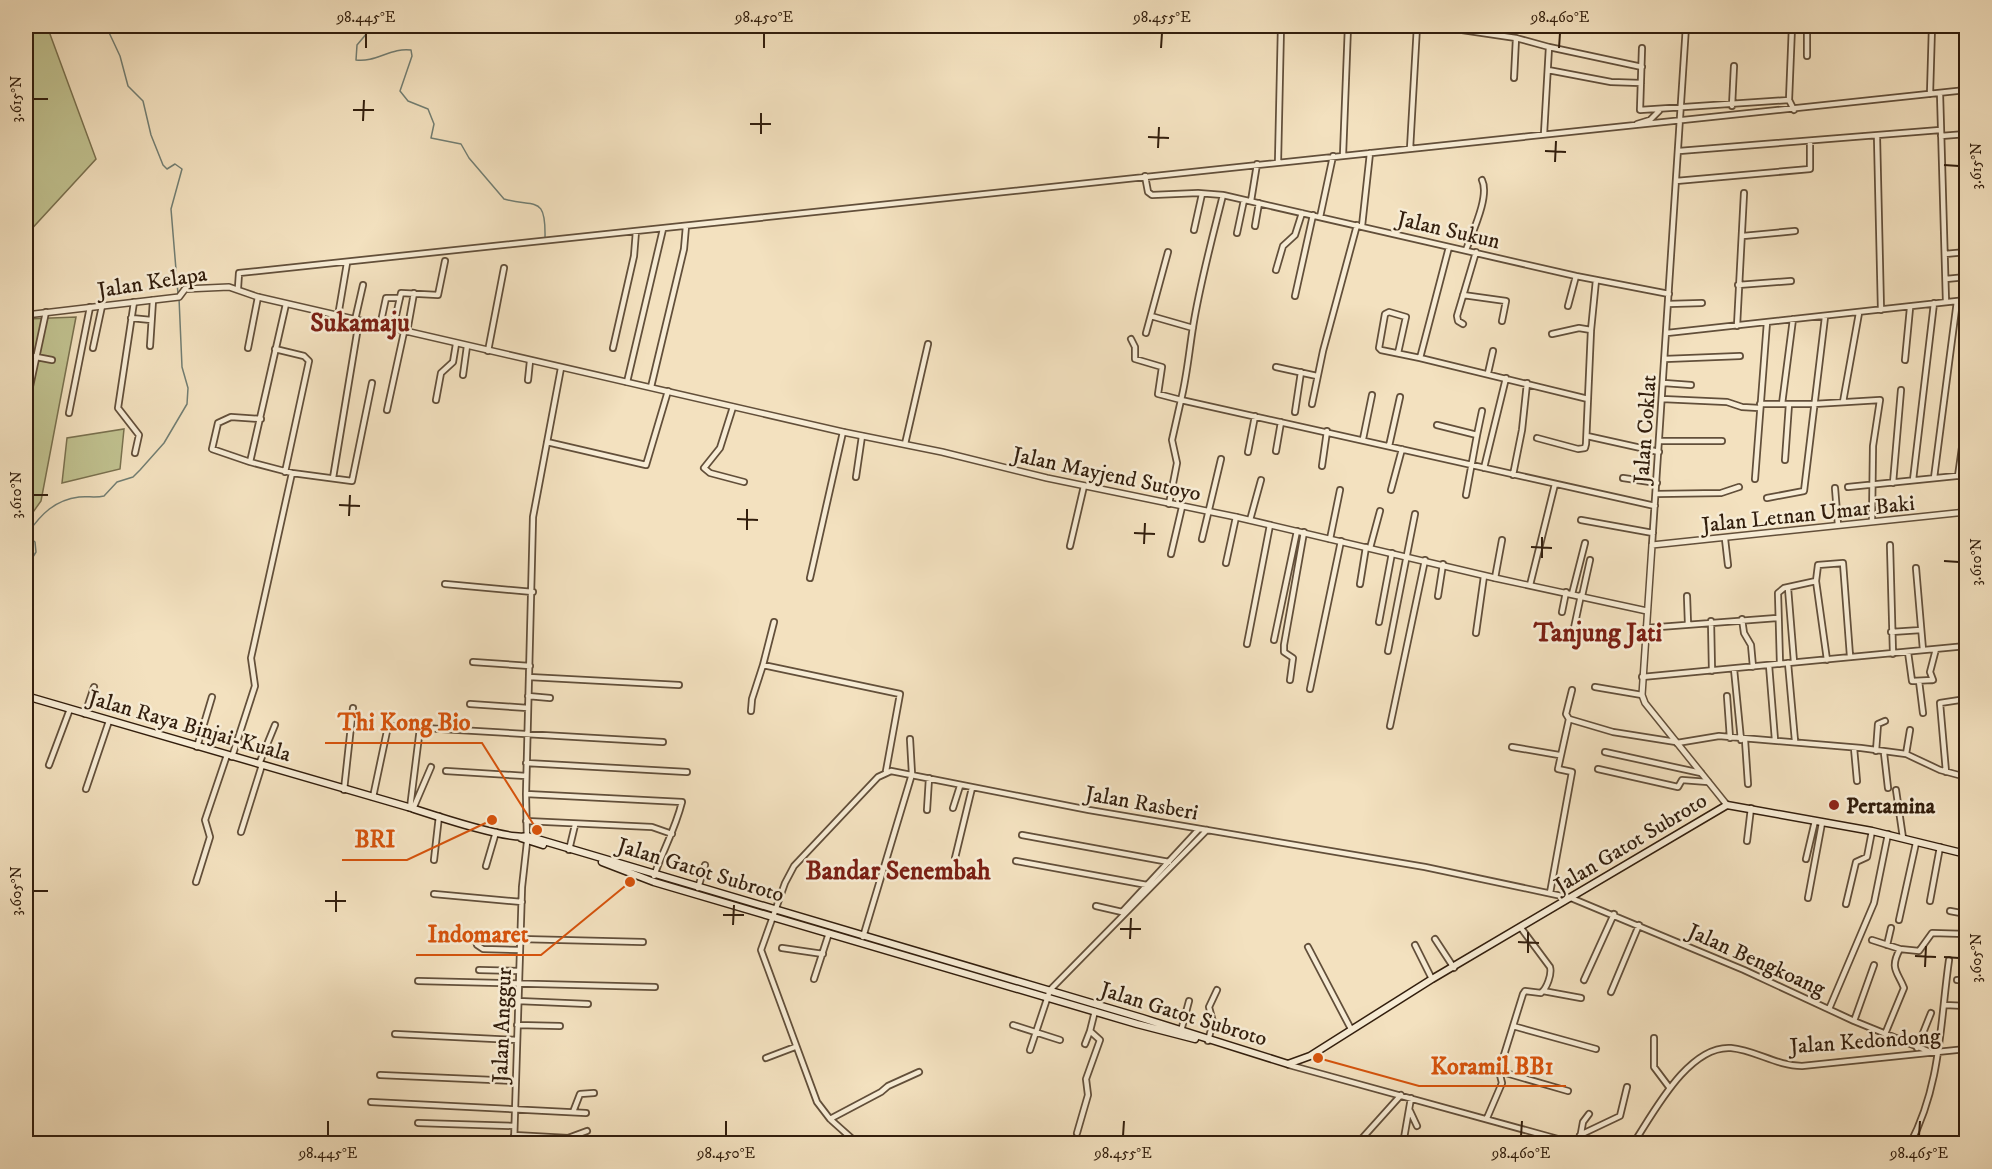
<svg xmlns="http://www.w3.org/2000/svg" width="1992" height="1169" viewBox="0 0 1992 1169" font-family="'IM FELL DW Pica',serif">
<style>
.green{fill:#c0c18f;stroke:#79704e;stroke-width:1.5}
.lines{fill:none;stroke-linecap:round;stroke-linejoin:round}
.stream{stroke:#717d72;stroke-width:1.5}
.minor-casing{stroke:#624f3a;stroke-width:8}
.tertiary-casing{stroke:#624f3a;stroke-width:8}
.secondary-casing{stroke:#321e0d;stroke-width:9}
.minor{stroke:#f7ecd5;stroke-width:4.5}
.tertiary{stroke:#f7ecd5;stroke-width:5}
.secondary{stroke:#f7ecd5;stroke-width:6}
.ticks{fill:none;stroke:#321e0d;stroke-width:2}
.poi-dot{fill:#8f2418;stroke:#f7ecd5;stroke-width:2}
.labels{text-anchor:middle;stroke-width:5;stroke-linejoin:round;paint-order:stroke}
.street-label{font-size:22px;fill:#321e0d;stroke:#f7ecd5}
.poi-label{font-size:22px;font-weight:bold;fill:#321e0d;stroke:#f7ecd5;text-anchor:start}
.quarter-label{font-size:26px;font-weight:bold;fill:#7a1f14;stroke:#f7ecd5}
.leader{fill:none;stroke:#d6530c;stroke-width:2}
.callout-dot{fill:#d6530c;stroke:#f7ecd5;stroke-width:2}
.callout-label{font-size:24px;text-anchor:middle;font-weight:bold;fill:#d6530c;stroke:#f7ecd5;stroke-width:5;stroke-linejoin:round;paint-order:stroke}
.neatline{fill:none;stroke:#321e0d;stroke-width:2}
.ticks-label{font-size:15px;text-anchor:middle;fill:#321e0d}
</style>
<rect width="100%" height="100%" fill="#f3e1bf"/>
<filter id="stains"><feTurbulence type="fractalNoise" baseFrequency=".00333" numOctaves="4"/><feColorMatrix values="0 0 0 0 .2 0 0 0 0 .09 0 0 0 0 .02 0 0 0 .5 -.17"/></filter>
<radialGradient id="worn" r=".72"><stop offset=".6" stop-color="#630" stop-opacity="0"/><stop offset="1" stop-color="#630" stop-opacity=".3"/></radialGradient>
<path class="green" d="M26 26H47L96 159 26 235Z
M76 317 41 501 26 522V319Z
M124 429 120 469 62 483 67 438Z"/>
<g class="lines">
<path class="stream" d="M106 26 120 56 128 86 143 101 151 135 163 165 167 169 175 164 182 169 171 209 178 294
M373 26 357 45 356 60C375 63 392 47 411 50L412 56 400 91 408 101 428 109 434 124 431 138 461 144 469 158 504 199C535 208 546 194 545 238
M26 568 36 552 35 542 28 536V533C41 514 55 500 79 497 87 496 96 498 104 496L117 482 133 477 140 470 164 443 187 404 188 388 182 367 179 298
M26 634 28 642 26 645"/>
<g class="minor-casing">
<path id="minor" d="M1435 26 1516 38 1549 47 1544 134
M1807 26V56
M1549 47 1642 67
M1642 48 1640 110 1789 100 1794 110
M1548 70 1611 82 1641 83
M1514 78 1516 38
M1940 93 1946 302
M1930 94 1932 26
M1789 100 1792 26
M1732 106 1734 66
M1637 124 1650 120 1659 111
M1941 136 1966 134
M1877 137 1881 310
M1410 149 1417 26
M1679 151 1940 130
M1343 155 1348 26
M1278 162 1281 26
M1145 176 1148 192 1152 195 1198 193 1223 195 1576 276 1669 294
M1676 181 1810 169V142
M1251 201 1257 164
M1320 217 1333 156
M1255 226 1259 203
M1362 226 1370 153
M1194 230 1202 194
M1237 233 1244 200
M1743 236 1795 231
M1466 250C1472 233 1490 196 1482 180
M1945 254 1966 252
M1276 270 1283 246 1295 235 1302 213
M1946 279 1966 277
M1738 285 1791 281
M238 288 239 273 1966 90
M1463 295 1506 301 1502 321
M1295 296 1313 215
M134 302 118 408 139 435 135 453
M286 304 250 462 292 473 352 481 372 383
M1668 304 1702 303
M1568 306 1576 276
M338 316 347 263
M1151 316 1193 328
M131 318 151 320
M355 320 363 285
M1463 324 1458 321 1457 316 1476 252
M380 326 386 298H400
M1737 326 1744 193
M393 329 401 293 438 295 445 261
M1591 330 1596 280
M407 332 414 293
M1146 333 1168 252
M1667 333 1966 300
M1131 339 1135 347V359L1162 367 1158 394 1181 400C1187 376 1189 352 1193 327 1200 283 1212 239 1223 195
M150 346 153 300
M93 348 102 306
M248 348 258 297
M613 348 634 256 636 231
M275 349 304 356 309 361 285 472
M488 351 504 268
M1398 353 1406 317 1389 312 1385 314 1379 348 1381 350 1420 358 1449 247
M26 355 52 360
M1420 358 1588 399
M1665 359 1740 356
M1905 360 1910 308
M1276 367 1317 376
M1488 373 1493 351
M463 375 467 346
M528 380 530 361
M627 382 663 229
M1664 383 1691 385
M651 387 684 249 686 226
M1662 399 1727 402 1742 407 1759 408
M436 400 441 373 453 362 456 344
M1843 402 1859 313
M1312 404 1323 351 1357 225
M1760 404H1814L1880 400 1873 446 1872 521
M1782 404 1793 319
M26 405 46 312
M733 407 720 448 704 468 710 473 744 482
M387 410 404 332
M1295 412 1301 372
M69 413 90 307
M1437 425 1477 435 1466 495
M1477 435 1482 411
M1587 436 1659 452
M1537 438 1578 449 1585 448 1586 444 1591 330 1579 328 1552 334
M1363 439 1372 395
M1660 441H1722
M547 442 646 465 668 391
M905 444 928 344
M1389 446 1400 397
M1276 451 1281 422
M1248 452 1255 416
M1785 460 1789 404
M250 462 212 449 218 423 231 417 261 419
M1322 466 1327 431
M1484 468 1506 378
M1513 475 1522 430 1527 383
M1958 476 1966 419
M856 477 862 436
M333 478 359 321
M1623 478 1657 483
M1934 478 1957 301
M1755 479 1767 322
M1913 480 1934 303
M1893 483 1901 390
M1848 487 1966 475
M1835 488 1838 525
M1391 490 1402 449
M1656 494 1721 493 1739 487
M1767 498 1804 491 1825 317
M1169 504 1177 463 1172 440 1181 400 1655 506
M1250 520 1261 480
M1581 520 1653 533
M1202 539 1221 459
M1330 539 1340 490
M1725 539 1728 565
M1652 545 1686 26
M1890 545 1893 654
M1070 546 1084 486
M1370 548 1380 511
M1171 554 1182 507
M1226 563 1236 517
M1916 568 1923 650
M810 578 843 432
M1495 578 1502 540
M1816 581 1818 565 1843 563 1850 656
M445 584 533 592
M1360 584 1366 547
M1530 585 1555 484
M1788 588 1794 662
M1572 594 1585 543
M1438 596 1443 564
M1582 596 1590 560
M1687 596 1688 624
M1562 612 1566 592
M1742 619 1744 633 1751 645 1753 667
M1711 621 1712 671
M1379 622 1392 553
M1574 628 1581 595
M1646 628 1777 618
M1891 632 1921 630
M1476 633 1484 576
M1274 640 1297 531
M1247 644 1270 525
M1388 651 1415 514
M1908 652 1912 681 1932 680
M473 662 530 666
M1788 663 1795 741
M1780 664 1778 593 1784 588 1816 581 1827 660
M763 665 774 622
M1769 665 1775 740
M1734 669 1741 740
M529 677 679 685
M1642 677 1966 646
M1290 680 1293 658 1284 652V645L1304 532
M1933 680 1930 672 1936 649
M1919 681 1923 713
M1595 687 1642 695
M1310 689 1341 541
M1572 690 1566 714 1569 719 1613 732 1676 742
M528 696 550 698
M1727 696 1730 738
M470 704 528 708
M751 711 752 699 763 665 900 694 886 771
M85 714 94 687
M1390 726 1425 560
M1745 740 1748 784
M1677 743 1719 736 1861 748 1906 754 1940 770 1966 777
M197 747 212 697
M1512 747 1559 755
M1854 748 1857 781
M1876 751 1878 724 1885 721
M1605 752 1701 773
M1884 753 1888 788
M1906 754 1910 730
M232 757 255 686 251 658 292 473
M526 763 687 772
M259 764 275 725
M49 765 70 709
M1598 769 1678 787 1682 780 1708 782
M446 771 526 776
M1946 772 1940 703 1966 699
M86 789 109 721
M344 790 353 708
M1896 790 1903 838
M526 794 682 802C675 830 663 850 654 876
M373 797 387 731 390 726 663 742
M410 808 420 728
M953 808 960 786
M413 809 431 767
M927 810 929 778
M526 821 652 827 672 834
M241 832 262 765
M1022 835 1169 862
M1747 841 1751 808
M569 850 575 825
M955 858 972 788
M1806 859 1815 821
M434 860 439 816
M1016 861 1147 885
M486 866 496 832
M1965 874 1966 866
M196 882 210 837 205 820 227 755
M698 888 705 865
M1550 893 1572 772 1558 769 1569 719
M434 894 522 902
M1808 898 1822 823
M1930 901 1940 847
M1846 904 1856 862 1867 857 1872 831
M1096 906 1122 912 1199 829
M1950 911 1966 914
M1899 920 1916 843
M475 937 477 945 483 949 520 950
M863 937 912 774 910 739
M520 939 643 942
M1435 939 1454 968
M1872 940 1900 949
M1415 945 1432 979
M1887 945 1891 928
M1308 947 1351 1029
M782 948 823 954
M479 970 519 971
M814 979 829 933
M1584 980 1614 914
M1957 980H1966
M418 981 655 987
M1543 991 1581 998
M1611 992 1639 925
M518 1001 588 1004
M1945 1005 1966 1006
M1829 1009 1874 903 1888 834
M1854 1021 1874 965
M517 1025 560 1026
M1013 1025 1060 1040
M1513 1026 1596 1049
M1181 1031 1189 1001
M395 1034 517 1040
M1885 1034 1904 988C1898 972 1889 969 1900 949L1919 951 1932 933 1966 934
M1654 1038V1067L1669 1087
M1208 1041 1213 1022 1209 1007 1217 990
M1085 1044 1090 1031
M1917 1048 1931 1013
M1030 1050 1050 990 1207 830
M766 1058 795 1047
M1289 1065 1576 1144
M1499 1071 1568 1091
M380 1075 516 1081
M371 1102 586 1113
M1410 1111 1417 1126
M573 1112 580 1094 594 1093
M1487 1118 1502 1083 1499 1071 1523 994 1525 991 1541 993C1547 988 1552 974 1550 967L1521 928
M830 1119 881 1092 888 1086 919 1072
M418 1123 514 1126
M1077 1133 1088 1095 1086 1079 1100 1040 1090 1031 1095 1011
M514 1135 568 1138 587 1131
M1580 1135 1620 1116 1627 1087
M514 1144 522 887 527 842 526 794 533 517 561 368
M858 1144 830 1119 817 1102 761 950 785 883 794 866 878 777 891 771 1089 810 1425 867 1571 898 1744 970 1854 1021 1928 1051
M1357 1144 1401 1095
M1403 1144 1411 1098
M1579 1144 1583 1122 1589 1114
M1633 1144C1653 1114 1688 1045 1731 1048 1755 1050 1777 1066 1802 1066L1966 1049
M1910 1144C1941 1085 1940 1024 1949 960"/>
</g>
<g class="tertiary-casing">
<path id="tertiary" d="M26 315 179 297 185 289 229 287 258 297 843 432 942 452 1047 478 1236 517 1495 578 1647 611
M1727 805 1645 703 1642 695 1652 545 1966 512"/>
</g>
<g class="secondary-casing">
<path id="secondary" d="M26 696C153 733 280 770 408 807 430 814 509 841 527 836L605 859 1142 1018 1288 1064 1310 1056 1432 979 1727 805 1872 831 1966 854
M521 838 543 845
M602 862 654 882 1137 1024 1195 1039"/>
</g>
<use href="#minor" class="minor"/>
<use href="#tertiary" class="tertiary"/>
<use href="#secondary" class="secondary"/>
</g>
<path class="ticks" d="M366 48V33M764 48V33M1161 48 1162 33M1559 48 1560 33M33 99H48M353 110H374M363 121 364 100M750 124H771M761 134V113M1148 137 1169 138M1158 148 1159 127M1545 151 1566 152M1555 162 1556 141M1944 165 1959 166M33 495H48M339 505 360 506M349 516 350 495M737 519 758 520M747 530V509M1134 533 1155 534M1144 544 1145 523M1531 547 1552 548M1542 558V537M1944 561 1959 562M33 891H48M325 901H346M336 912V891M723 915H744M733 925 734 905M1120 929H1141M1130 939 1131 918M1518 942 1539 943M1528 953V932M1915 956 1936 957M1944 957 1959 958M1925 967 1926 946M328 1136V1121M726 1136V1121M1123 1136 1124 1121M1521 1136 1522 1121M1919 1136 1920 1121"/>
<circle class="poi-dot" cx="1834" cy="805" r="6"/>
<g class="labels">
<g class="street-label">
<text transform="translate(1449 229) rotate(13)" y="8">Jalan Sukun</text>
<text transform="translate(152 281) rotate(-9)" y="8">Jalan Kelapa</text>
<text transform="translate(1644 429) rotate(-86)" y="8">Jalan Coklat</text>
<text transform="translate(1107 473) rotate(12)" y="8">Jalan Mayjend Sutoyo</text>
<text transform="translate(1808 513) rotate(-6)" y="8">Jalan Letnan Umar Baki</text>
<text transform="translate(190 725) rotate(16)" y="8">Jalan Raya Binjai-Kuala</text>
<text transform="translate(1142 802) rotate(10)" y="8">Jalan Rasberi</text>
<text transform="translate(1630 842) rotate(-31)" y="8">Jalan Gatot Subroto</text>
<text transform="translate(701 869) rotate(17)" y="8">Jalan Gatot Subroto</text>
<text transform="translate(1757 959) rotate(24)" y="8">Jalan Bengkoang</text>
<text transform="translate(1184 1013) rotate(17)" y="8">Jalan Gatot Subroto</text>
<text transform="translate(501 1025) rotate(-88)" y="8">Jalan Anggur</text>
<text transform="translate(1865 1040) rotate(-4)" y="8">Jalan Kedondong</text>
</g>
<g class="poi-label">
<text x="1846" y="813">Pertamina</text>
</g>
<g class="quarter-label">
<text x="360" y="331">Sukamaju</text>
<text x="1598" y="641">Tanjung Jati</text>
<text x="898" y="879">Bandar Senembah</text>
</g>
</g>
<path class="leader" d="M537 830L482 743H325M492 820L407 860H342M630 882L541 955H416M1318 1058L1419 1086H1566"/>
<g class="callout-dot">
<circle cx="537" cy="830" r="6"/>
<circle cx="492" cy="820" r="6"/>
<circle cx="630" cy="882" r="6"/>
<circle cx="1318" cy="1058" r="6"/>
</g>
<g class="callout-label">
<text x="404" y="730">Thi Kong Bio</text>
<text x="375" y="847">BRI</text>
<text x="478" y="942">Indomaret</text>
<text x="1492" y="1074">Koramil BB1</text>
</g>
<rect width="1992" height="1169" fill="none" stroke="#f3e1bf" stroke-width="66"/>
<rect x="33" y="33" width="1926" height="1103" class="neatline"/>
<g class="ticks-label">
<text x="366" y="22">98.445°E</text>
<text x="764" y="22">98.450°E</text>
<text x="1162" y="22">98.455°E</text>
<text x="1560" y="22">98.460°E</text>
<text transform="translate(16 99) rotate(-90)" y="5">3.615°N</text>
<text transform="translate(1976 166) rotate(-90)" y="5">3.615°N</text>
<text transform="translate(16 495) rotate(-90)" y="5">3.610°N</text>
<text transform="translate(1976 562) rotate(-90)" y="5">3.610°N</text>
<text transform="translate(16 891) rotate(-90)" y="5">3.605°N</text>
<text transform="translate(1976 958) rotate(-90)" y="5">3.605°N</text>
<text x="328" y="1158">98.445°E</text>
<text x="726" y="1158">98.450°E</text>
<text x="1123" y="1158">98.455°E</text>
<text x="1521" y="1158">98.460°E</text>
<text x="1919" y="1158">98.465°E</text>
</g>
<rect width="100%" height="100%" filter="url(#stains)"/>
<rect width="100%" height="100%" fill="url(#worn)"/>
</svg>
